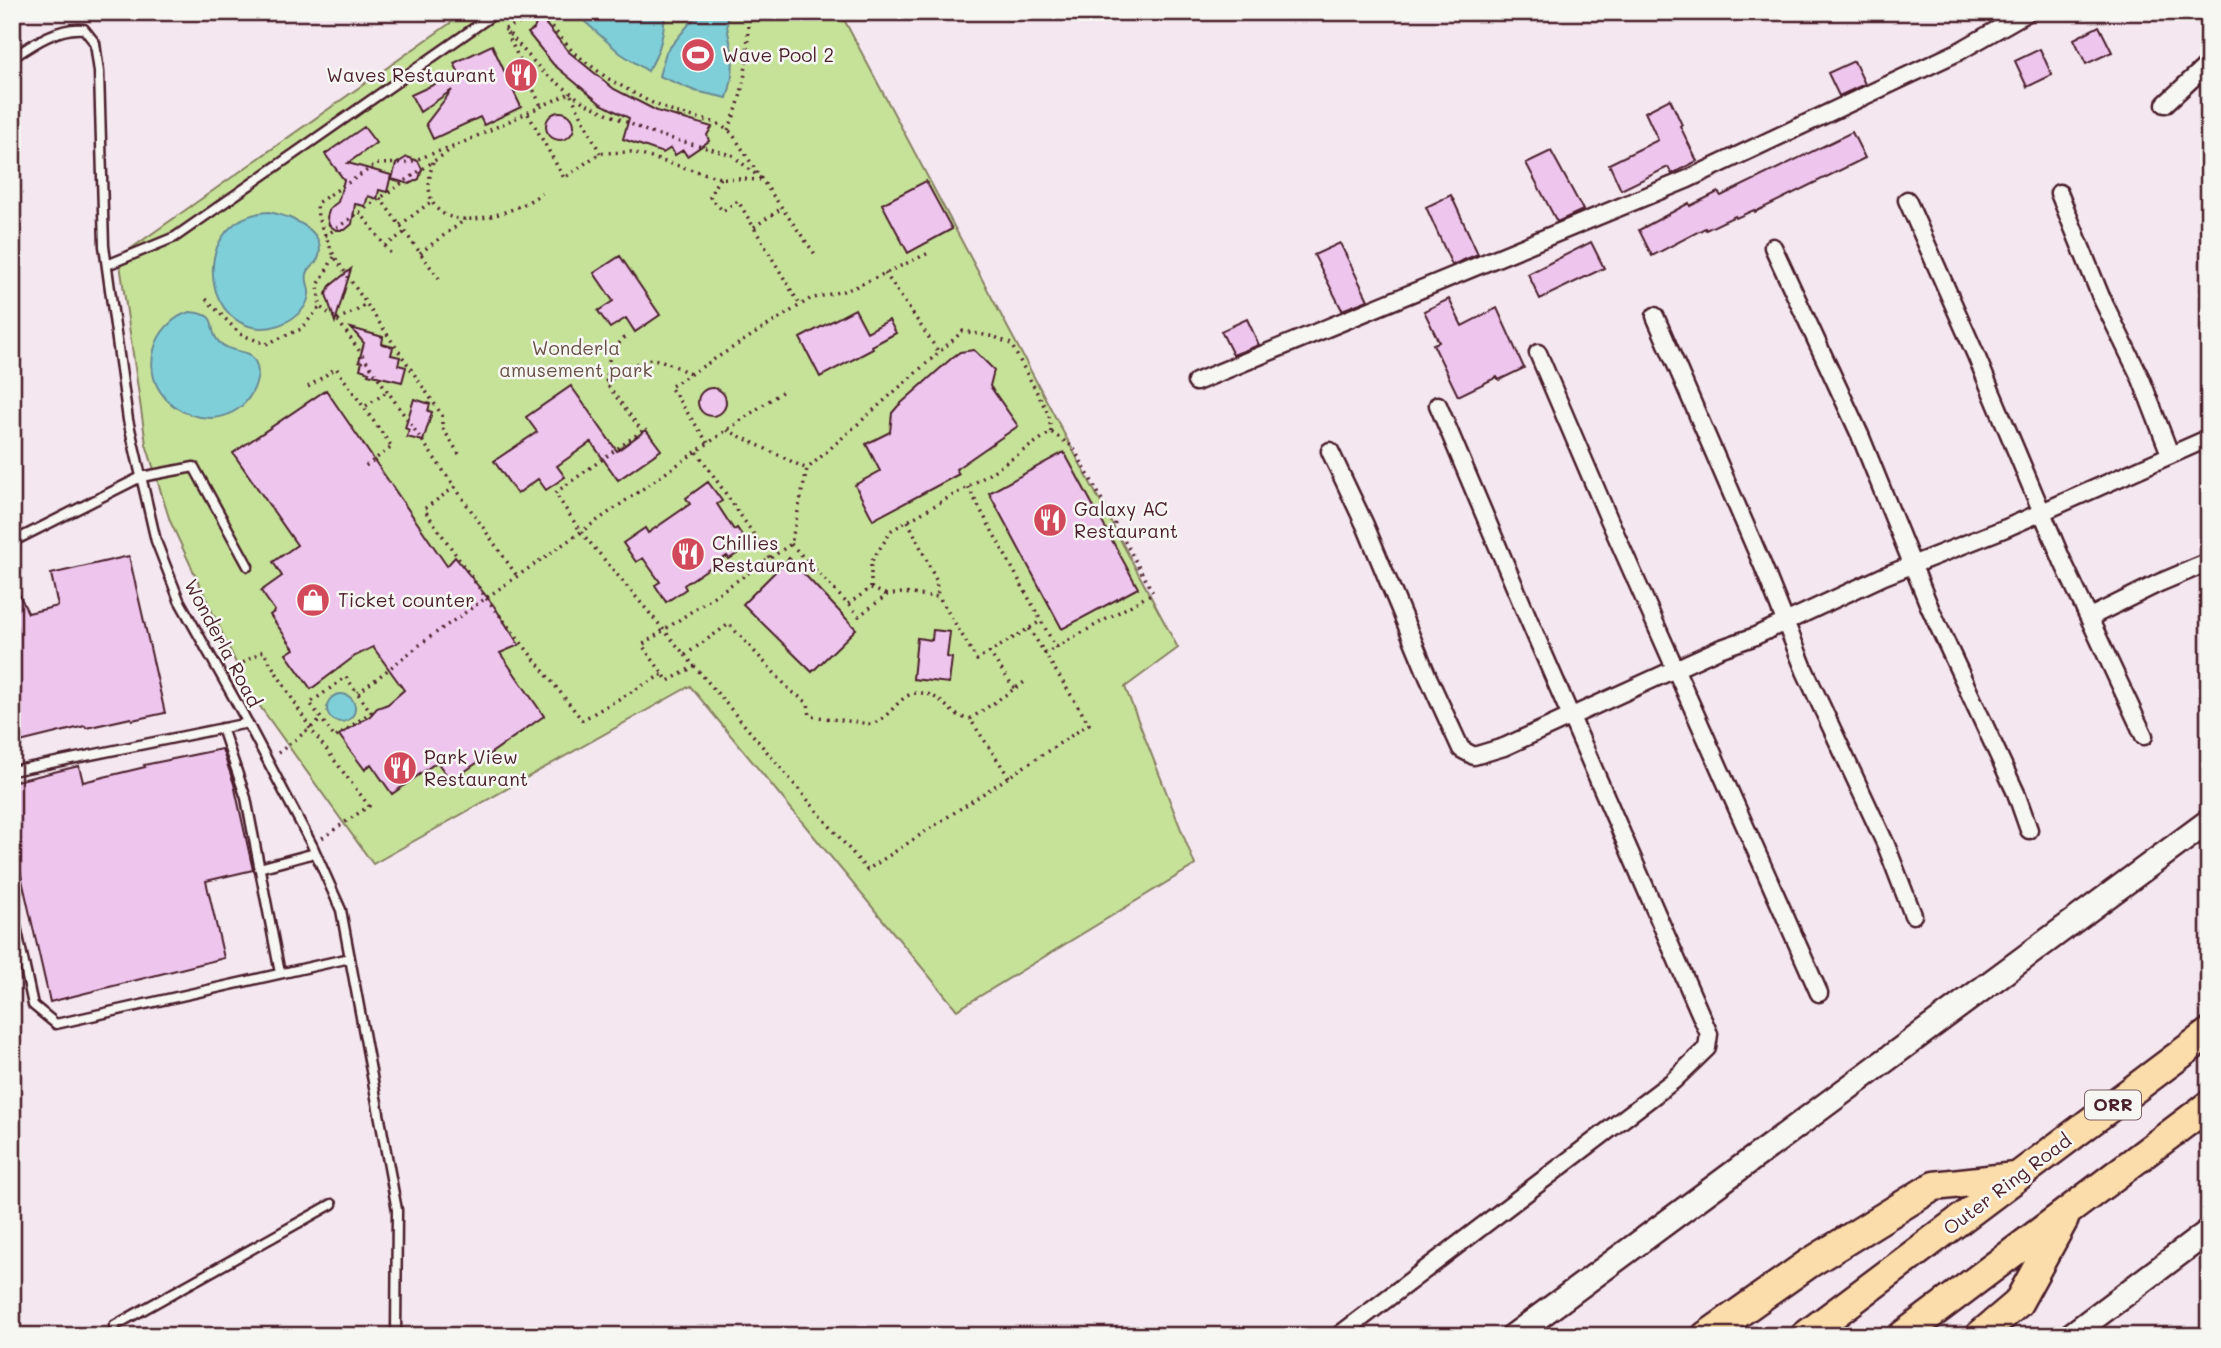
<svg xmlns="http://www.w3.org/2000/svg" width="2221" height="1348" viewBox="0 0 2221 1348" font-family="Mali,sans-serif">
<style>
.green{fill:#c6e299;stroke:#888062;stroke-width:2}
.water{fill:#7fcfd9;stroke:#6a8993;stroke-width:2}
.building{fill:#eec5ed;stroke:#4a1f2b;stroke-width:2}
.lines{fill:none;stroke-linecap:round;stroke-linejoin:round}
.service-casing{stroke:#4a1f2b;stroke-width:13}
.minor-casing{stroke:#4a1f2b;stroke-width:21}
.secondary-casing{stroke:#4a1f2b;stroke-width:28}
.motorway-casing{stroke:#4a1f2b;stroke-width:33}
.path{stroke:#4a1f2b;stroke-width:3.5;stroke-dasharray:2 5;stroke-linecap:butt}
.service{stroke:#f6f6f2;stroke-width:8}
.minor{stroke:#f6f6f2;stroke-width:16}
.secondary{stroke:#f6f6f2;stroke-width:23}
.motorway{stroke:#fbddab;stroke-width:28}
.labels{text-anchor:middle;stroke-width:5;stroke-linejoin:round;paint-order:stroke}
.shield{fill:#f6f6f2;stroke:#7e6067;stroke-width:2}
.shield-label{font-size:18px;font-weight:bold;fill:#4a1f2b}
.poi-label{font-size:19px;fill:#4a1f2b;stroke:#f6f6f2;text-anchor:start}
.park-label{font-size:19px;fill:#695046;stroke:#f6f6f2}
.street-label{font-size:19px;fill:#4a1f2b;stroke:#f6f6f2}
</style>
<rect width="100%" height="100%" fill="#f4e7f0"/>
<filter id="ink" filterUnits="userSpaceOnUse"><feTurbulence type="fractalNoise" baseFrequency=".0143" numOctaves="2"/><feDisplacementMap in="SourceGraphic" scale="14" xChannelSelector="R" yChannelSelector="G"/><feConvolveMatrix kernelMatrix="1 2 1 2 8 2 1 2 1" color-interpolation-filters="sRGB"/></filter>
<g filter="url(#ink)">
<path class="green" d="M466 12H840L1178 648 1125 687 1195 865 957 1010 690 686 373 864 249 691 170 521 146 444 119 257Z"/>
<path class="water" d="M574 12H665C664 34 660 52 648 71L620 53Z
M699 12 715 14 728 12C725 28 730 37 732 52 734 68 732 83 727 98L695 91 659 76 666 52Z
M269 212C289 216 326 229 319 256 317 264 309 266 307 274 305 282 310 287 309 294 307 315 279 329 260 328 198 323 193 216 269 212Z
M190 312C222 315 206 326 218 341 226 350 238 350 249 354 258 362 260 371 256 383 235 447 138 415 154 350 158 333 173 316 190 312Z
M327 708a14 14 0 1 1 28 0a14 14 0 1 1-28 0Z"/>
<path class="building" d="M539 16 569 52 614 89 657 111 712 127 707 135 709 141 687 156 683 150 675 155 671 148 663 153 623 139 629 118 601 104 553 64 528 33 534 29Z
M2099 26 2112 52 2086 64 2074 39Z
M492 45 521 107 484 125 480 117 433 139 426 124 452 90 420 112 411 95 459 73 454 63Z
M2040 49 2052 75 2027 87 2015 61Z
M1854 61 1865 84 1839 96 1828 73Z
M1670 99 1682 125 1680 126 1697 161 1672 174 1668 167 1621 190 1609 164 1658 140 1645 112Z
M546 126a14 14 0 1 1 28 0a14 14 0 1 1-28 0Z
M364 127 376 143 348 163 391 175 387 192 379 190 377 199 368 196 365 206 355 204 352 224 345 230H336L329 225 327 217 330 208 338 202 344 180 325 154Z
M1852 132 1865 158 1755 212 1754 210 1736 218 1735 216 1706 230 1705 228 1652 256 1639 230 1689 203 1690 206 1718 192 1721 196Z
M1551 151 1583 210 1557 222 1526 163Z
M407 157 418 161 422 169 419 179 409 184 392 179 396 164Z
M926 181 952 229 908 253 882 204Z
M1451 195 1478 254 1452 265 1426 207Z
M1591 242 1604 268 1540 299 1528 274Z
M1340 243 1368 300 1342 310 1314 255Z
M620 256 660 315 635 332 626 318 610 328 598 311 613 301 594 273Z
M351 269 335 322 326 294 330 286Z
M1449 299 1462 326 1497 308 1524 368 1499 380 1497 377 1458 396 1433 344 1439 342 1424 311Z
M855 309 867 332 889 320 896 333 872 346 873 349 820 377 800 338Z
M1247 319 1259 345 1233 355 1221 331Z
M351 328 383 337 382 344 393 347 391 355 400 357 398 365 406 367 402 382 368 374 369 372 360 369 362 362 359 361 364 343Z
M974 350 994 370 990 386 1018 426 956 469 959 474 873 520 855 485 880 471 866 444 890 432 892 413 898 406 953 357 960 352Z
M571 386 617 451 646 430 661 450 618 480 591 442 557 466 565 477 546 490 538 479 517 494 494 461 537 432 526 417Z
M698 402a14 14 0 1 1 28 0a14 14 0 1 1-28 0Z
M326 390 447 566 455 557 494 606 519 645 500 653 544 716 451 781 437 762 392 794 371 764 365 770 339 735 370 716 377 708 388 704 404 690 373 647 355 656 311 689 286 654 294 649 270 615 275 611 261 591 282 576 273 562 297 545 233 453Z
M414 399 430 404 428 411 432 412 423 441 407 437 409 430 405 428Z
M1064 452 1138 588 1062 629 989 493Z
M708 482 722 501 717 504 734 530 737 528 749 546 729 559 727 556 684 585 686 589 666 602 655 585 660 582 643 558 636 562 623 543 645 528 648 533 690 504 686 498Z
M129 556 165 713 132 720 131 718 86 728 85 726 12 744V579L28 613 58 606 51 574Z
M789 558 856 629 812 672 743 604Z
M933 630 950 632 947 657 952 658 949 683 913 679 917 638 932 640Z
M222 749 234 784 253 870 206 881 224 958 50 1002 12 836V782L79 766 83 782 145 767 144 765Z"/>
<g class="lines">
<g class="service-casing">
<path id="service" d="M12 58C33 44 59 26 84 29L95 43 99 72 104 246 128 420 156 541 179 600 244 716 312 845 341 910 397 1210 396 1336
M107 265 175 237 497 12
M12 542 141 477 194 467 248 566
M222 728 246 798 280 973
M12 771 248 723
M259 868 315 853
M12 908 33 1005 56 1024 350 958
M114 1326 332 1204"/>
</g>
<g class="minor-casing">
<path id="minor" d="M2165 104 2209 63
M2059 193 2101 297 2141 379 2170 454
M1907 200 1975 353 2062 560 2144 736
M1773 247 1860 435 1930 608 2016 793 2029 830
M1655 316 1763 566 1805 671 1886 845 1913 915
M1538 353 1608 517 1819 993
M1196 382 1688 179 1958 52 2028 12
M1330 451 1365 525 1428 677 1461 749 1474 756 1504 747 1719 649 1753 637 1884 576 2006 528 2209 438
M2090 617 2159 583 2209 562
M1338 1336 1673 1081 1707 1048 1709 1034 1528 618 1438 405"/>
</g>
<g class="secondary-casing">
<path id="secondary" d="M1513 1336 2209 821
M2070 1336 2209 1231"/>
</g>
<g class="motorway-casing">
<path id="motorway" d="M1706 1336 1808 1264 1934 1186 2015 1177
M1805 1336 2209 1033
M1902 1336 2209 1105
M1979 1336 2018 1303 2064 1219"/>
</g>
<path class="path" d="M505 29 541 14 573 52 607 78 648 101 671 111 717 123 732 133 762 180 817 257
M505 29 542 71 584 103 651 133 732 155 760 178
M507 33 542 108
M528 114 564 178 600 153 631 152 720 178 760 180
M728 130C745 94 748 60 748 21
M433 162C409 244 503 222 542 193
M720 178 714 187 710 197 723 211 738 201 800 305
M380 198 440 280
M360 212 391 254
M400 225 432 201
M754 227 782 208
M325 236 453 148
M385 246 405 232
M420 253 466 219
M334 257 318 285 320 307 337 319 517 576
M885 273 938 351
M206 299 240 334 266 344 301 329 320 307
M337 319 356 311 367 303
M625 337 610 353 606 383 642 431 555 493 581 532 867 870 1089 724 1029 628
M606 383C646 357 646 350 690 374
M308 387 336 368 392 447 364 467
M366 406 388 391
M727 430 807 469
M708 443 670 387 810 299 851 289 931 252
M697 452 770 558
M459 454 442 427V415L334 256 318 218 317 203 377 164 407 163 464 142 570 93 600 153
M455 487 424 509 486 598 582 720 663 674
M968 487 1056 648
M908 521 936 580 938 596
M791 544 859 616 887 595 902 593 939 597 977 660 1041 621
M871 588 887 595
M848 604 871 588V562L892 530 983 478 1051 432 1073 447 1153 593 1044 654
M989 652 1015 689
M685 655 729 624 791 691 808 703 810 716 870 724C890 720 898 695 916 693 942 691 949 718 970 719
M695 666 668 681 642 645 791 544 807 469 963 331 995 337 1011 344 1049 415 1051 432
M231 670 263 651 310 728 369 806 322 838
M346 677 371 712 335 738 310 703Z
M358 693 430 637 786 389
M278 753 321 720
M1009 777 970 719 1026 681"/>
<use href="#service" class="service"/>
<use href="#minor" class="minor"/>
<use href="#secondary" class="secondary"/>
<use href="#motorway" class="motorway"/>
</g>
</g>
<defs>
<g id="stadium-disc" transform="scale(1.75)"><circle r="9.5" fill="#d1495b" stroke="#f6f6f2"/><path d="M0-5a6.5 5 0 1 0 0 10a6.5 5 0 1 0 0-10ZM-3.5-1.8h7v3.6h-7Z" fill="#fff"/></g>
<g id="restaurant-disc" transform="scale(1.75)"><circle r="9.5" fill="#d1495b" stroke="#f6f6f2"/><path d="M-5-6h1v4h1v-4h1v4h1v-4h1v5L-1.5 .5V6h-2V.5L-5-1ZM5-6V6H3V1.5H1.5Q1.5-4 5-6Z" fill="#fff"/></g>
<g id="shop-disc" transform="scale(1.75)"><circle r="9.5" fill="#d1495b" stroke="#f6f6f2"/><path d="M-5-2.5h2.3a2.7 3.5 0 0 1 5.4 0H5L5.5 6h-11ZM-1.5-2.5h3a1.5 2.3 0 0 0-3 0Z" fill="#fff"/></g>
</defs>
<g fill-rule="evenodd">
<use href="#stadium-disc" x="698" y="55"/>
<use href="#restaurant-disc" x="521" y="75"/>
<use href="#restaurant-disc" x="1050" y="520"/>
<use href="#restaurant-disc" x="688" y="554"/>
<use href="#shop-disc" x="313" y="600"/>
<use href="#restaurant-disc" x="400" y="768"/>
</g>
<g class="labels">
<rect class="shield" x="2085" y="1090.5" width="56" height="29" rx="5"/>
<g class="shield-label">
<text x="2113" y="1111">ORR</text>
</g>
<g class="poi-label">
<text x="722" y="62">Wave Pool 2</text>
<text x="496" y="82" text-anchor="end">Waves Restaurant</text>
<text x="1074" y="516">Galaxy AC<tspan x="1074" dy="22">Restaurant</tspan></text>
<text x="712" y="550">Chillies<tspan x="712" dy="22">Restaurant</tspan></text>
<text x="338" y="607">Ticket counter</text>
<text x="424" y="764">Park View<tspan x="424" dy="22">Restaurant</tspan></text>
</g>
<g class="park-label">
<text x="576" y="355">Wonderla<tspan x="576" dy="22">amusement park</tspan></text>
</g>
<g class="street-label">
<text transform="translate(223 643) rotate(62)" y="7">Wonderla Road</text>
<text transform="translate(2007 1184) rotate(-37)" y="7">Outer Ring Road</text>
</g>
</g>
<rect width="2221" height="1348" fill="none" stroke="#f6f6f2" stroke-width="42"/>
<rect x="21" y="21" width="2179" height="1306" fill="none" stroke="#4a1f2b" stroke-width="2.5" filter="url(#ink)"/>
</svg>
